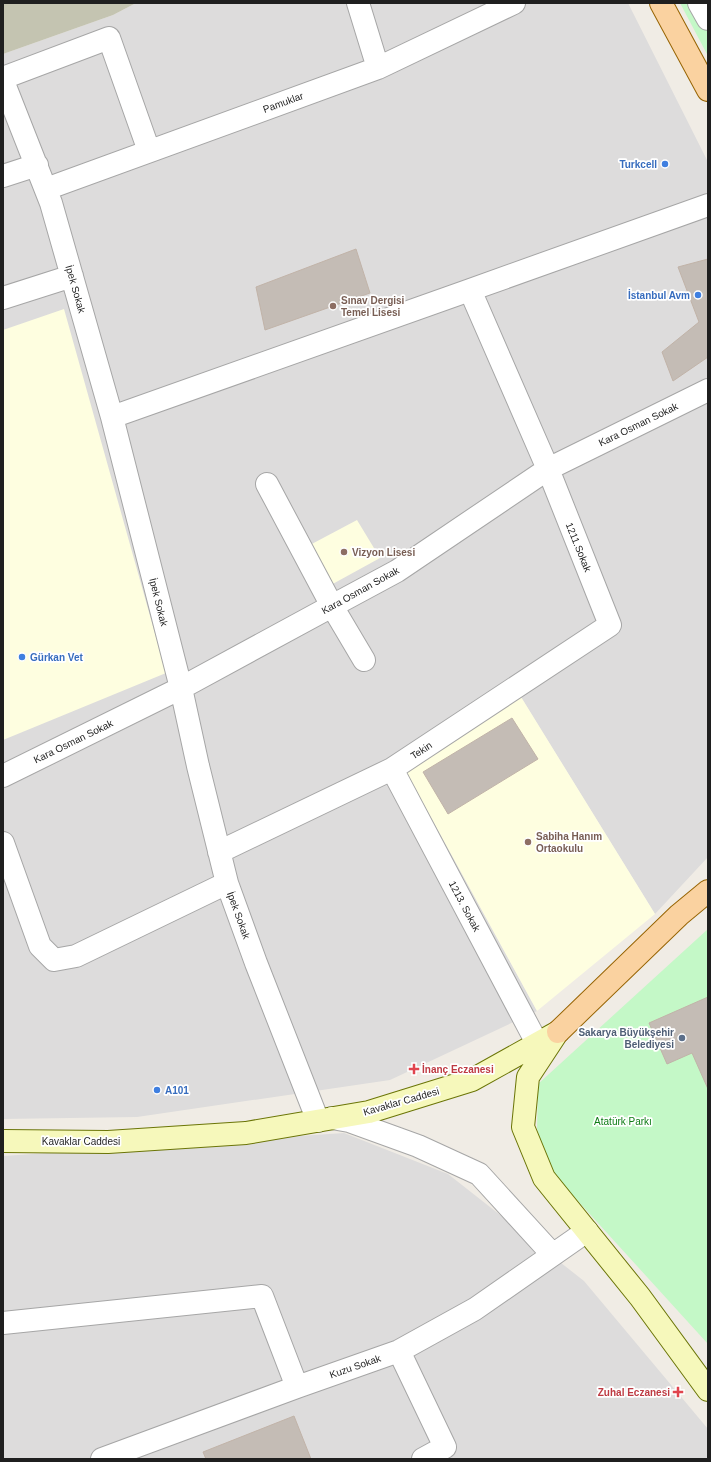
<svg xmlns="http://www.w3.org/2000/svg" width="711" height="1462" viewBox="0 0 711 1462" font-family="Arial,sans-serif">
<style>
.residential{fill:#dddcdc}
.education{fill:#fefee0}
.construction{fill:#c4c4b1}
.park{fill:#c4f8c7}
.building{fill:#c4bcb5;stroke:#c1b3a8}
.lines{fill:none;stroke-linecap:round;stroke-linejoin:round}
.street-casing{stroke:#a6a6a6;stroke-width:24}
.secondary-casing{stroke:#6b7507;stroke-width:24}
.primary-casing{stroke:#976403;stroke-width:24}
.street{stroke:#fff;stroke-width:22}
.secondary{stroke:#f6f8bb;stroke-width:22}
.primary{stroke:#fad2a0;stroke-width:22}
.shop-dot{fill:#3f7fe0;stroke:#fff;stroke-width:1.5}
.education-dot{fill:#8d6e63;stroke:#fff;stroke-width:1.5}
.service-dot{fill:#5c6f8a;stroke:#fff;stroke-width:1.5}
.health-dot{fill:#e0444e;stroke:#fff;stroke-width:1.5}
.labels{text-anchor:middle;stroke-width:3.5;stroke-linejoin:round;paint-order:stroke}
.street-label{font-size:10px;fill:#1f1f1f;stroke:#fff}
.shop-label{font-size:10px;font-weight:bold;fill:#366cbe;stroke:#fff;text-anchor:end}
.education-label{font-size:10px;font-weight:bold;fill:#785e54;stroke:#fff;text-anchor:start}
.service-label{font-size:10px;font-weight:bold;fill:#4e5e75;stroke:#fff;text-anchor:end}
.health-label{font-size:10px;font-weight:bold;fill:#be3a42;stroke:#fff;text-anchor:start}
.park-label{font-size:10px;fill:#0e7c15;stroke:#fff}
</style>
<rect width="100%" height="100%" fill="#f0ece5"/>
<path class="residential" d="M136 3H628L708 162V857L655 914 521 697 406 770 537 1011 390 1080 137 1117 3 1119V54L113 15Z
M344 1133 448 1174 584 1281 708 1429V1459H3V1156Z"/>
<path class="education" d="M64 309 166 673 3 740V330Z
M357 520 380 558 329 586 308 546Z
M521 697 655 914 537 1011 405 770Z"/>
<path class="construction" d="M3 3H136L113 15 3 54Z"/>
<path class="park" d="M680 3H708V56Z
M708 929V1344L547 1167 537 1128 538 1084Z"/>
<path class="building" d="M356 249 370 293 265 330 256 287Z
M708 259V357L673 381 662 352 699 322 678 267Z
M512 718 538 759 448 814 423 772Z
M708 997V1089L692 1053 667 1064 649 1023Z
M294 1416 311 1459H206L203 1452Z"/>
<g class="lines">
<g class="street-casing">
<path id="street" d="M358 3 378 68
M699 3 708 19
M3 78 109 38 149 151
M3 81 51 203 112 417 181 688 198 766 227 883 256 963 318 1121
M3 176 37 165
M46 189 378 68 514 3
M470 290 708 205
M3 298 72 276
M112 417 470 290 548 469 610 625 392 769 219 852
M267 484 332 606 364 660
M392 769 537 1043
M3 776 181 688 332 606 397 571 548 469 708 390
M3 843 40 946 54 960 76 956 227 883
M332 1118 349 1121 418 1146 479 1174 553 1255
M3 1323 262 1296 297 1387
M399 1351 445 1447 423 1459
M102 1459 297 1387 399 1351 475 1309 587 1231"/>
</g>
<g class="secondary-casing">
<path id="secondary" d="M555 1036 528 1077 523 1127 544 1178 640 1297 708 1390
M3 1141 108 1142 246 1133 369 1112 472 1080 558 1032"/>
</g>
<g class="primary-casing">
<path id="primary" d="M661 3 708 90
M558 1032 679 915 708 891"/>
</g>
<use href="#street" class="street"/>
<use href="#secondary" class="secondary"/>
<use href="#primary" class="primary"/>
</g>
<g class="shop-dot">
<circle cx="665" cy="164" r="4"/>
<circle cx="698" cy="295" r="4"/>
<circle cx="22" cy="657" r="4"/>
<circle cx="157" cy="1090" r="4"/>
</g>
<g class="education-dot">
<circle cx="333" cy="306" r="4"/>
<circle cx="344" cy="552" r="4"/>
<circle cx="528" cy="842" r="4"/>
</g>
<circle class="service-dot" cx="682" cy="1038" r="4"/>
<g class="health-dot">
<path d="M412 1063h4v4h4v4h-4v4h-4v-4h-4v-4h4z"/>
<path d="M676 1386h4v4h4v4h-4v4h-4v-4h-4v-4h4z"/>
</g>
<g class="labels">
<g class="street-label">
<text transform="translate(283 102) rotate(-20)" y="4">Pamuklar</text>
<text transform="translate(76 289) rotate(74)" y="4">İpek Sokak</text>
<text transform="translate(638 424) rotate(-26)" y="4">Kara Osman Sokak</text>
<text transform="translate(579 547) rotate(68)" y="4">1211.Sokak</text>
<text transform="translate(360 590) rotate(-29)" y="4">Kara Osman Sokak</text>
<text transform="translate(159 602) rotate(76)" y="4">İpek Sokak</text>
<text transform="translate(73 741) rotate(-26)" y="4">Kara Osman Sokak</text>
<text transform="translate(421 750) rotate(-33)" y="4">Tekin</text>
<text transform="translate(465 906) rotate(62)" y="4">1213. Sokak</text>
<text transform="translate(239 915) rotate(70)" y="4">İpek Sokak</text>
<text transform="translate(401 1101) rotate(-16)" y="4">Kavaklar Caddesi</text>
<text x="81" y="1145">Kavaklar Caddesi</text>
<text transform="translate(355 1366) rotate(-19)" y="4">Kuzu Sokak</text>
</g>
<g class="shop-label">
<text x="657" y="168">Turkcell</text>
<text x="690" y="299">İstanbul Avm</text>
<text x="30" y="661" text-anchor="start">Gürkan Vet</text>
<text x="165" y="1094" text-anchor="start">A101</text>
</g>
<g class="education-label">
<text x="341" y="304">Sınav Dergisi<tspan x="341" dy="12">Temel Lisesi</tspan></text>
<text x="352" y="556">Vizyon Lisesi</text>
<text x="536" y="840">Sabiha Hanım<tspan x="536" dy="12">Ortaokulu</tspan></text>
</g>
<g class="service-label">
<text x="674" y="1036">Sakarya Büyükşehir<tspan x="674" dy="12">Belediyesi</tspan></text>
</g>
<g class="health-label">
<text x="422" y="1073">İnanç Eczanesi</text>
<text x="670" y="1396" text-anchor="end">Zuhal Eczanesi</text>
</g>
<g class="park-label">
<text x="623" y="1125">Atatürk Parkı</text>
</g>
</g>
<rect width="711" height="1462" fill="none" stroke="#1f1f1f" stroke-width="8"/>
</svg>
